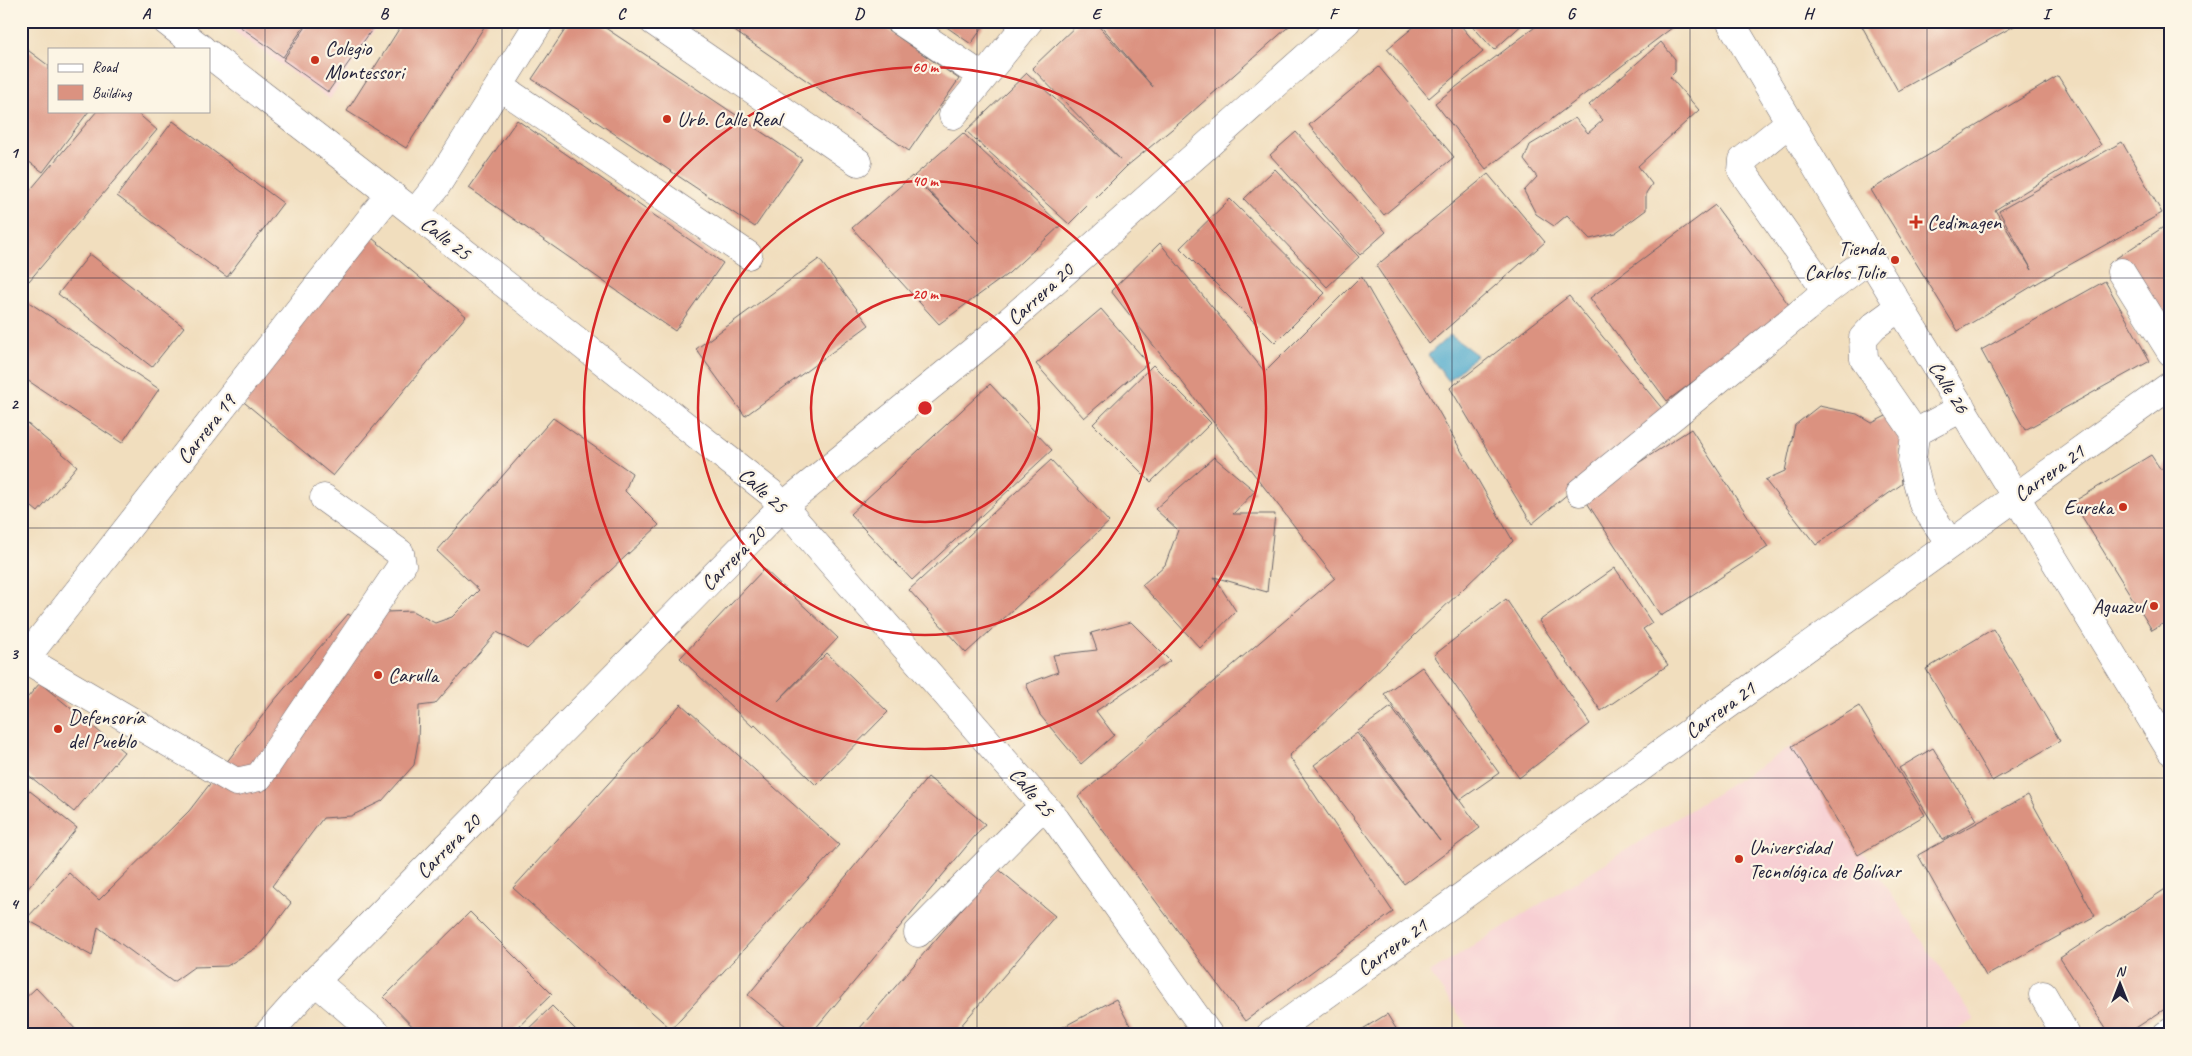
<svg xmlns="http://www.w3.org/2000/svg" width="2192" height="1056" viewBox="0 0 2192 1056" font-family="Caveat,sans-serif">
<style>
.built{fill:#f7cfd3}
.water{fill:#4faacd;stroke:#386684}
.building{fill:#db9280}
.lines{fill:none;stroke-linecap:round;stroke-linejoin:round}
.minor-casing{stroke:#6a6469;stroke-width:29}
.major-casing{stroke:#6a6469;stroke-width:29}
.minor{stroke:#fff;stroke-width:28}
.major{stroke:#fff;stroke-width:28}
.grid{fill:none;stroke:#22223b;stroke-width:1;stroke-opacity:0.55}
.ring{fill:none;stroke:#d62828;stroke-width:2.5}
.poi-dot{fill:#c8321e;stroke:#fcf5e5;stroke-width:2}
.labels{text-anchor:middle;stroke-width:4.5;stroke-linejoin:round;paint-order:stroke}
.poi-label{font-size:21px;fill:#22223b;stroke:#fcf5e5;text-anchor:start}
.street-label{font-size:21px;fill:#22223b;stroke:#fcf5e5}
.centre{fill:#d62828;stroke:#fcf5e5;stroke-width:2.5}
.ring-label{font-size:15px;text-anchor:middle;font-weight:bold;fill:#d62828;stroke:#fcf5e5;stroke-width:4.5;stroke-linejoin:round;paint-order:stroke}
.neatline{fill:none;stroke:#22223b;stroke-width:2}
.grid-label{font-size:16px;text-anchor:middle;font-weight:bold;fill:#22223b}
</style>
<rect width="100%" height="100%" fill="#fcf5e5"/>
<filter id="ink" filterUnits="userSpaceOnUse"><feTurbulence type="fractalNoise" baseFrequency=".02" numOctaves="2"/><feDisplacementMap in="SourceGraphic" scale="10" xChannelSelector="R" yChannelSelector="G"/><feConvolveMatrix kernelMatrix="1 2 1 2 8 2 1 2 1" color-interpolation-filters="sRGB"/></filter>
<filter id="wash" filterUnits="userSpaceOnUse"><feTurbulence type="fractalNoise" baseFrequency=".0096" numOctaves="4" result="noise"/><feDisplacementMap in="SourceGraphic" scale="20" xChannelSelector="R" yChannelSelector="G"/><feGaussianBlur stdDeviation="1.12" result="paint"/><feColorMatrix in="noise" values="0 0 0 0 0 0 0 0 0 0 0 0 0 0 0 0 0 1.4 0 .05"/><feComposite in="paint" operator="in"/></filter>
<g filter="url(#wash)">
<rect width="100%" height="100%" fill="#f1debe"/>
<path class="built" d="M220 21H380L330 99Z
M1792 746 1975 1020 1946 1035H1473L1430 973Z"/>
<path class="water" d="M1450 335 1477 355 1449 381 1428 355Z"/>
<g id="blocks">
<path class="building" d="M232 21H308L283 57Z
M310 21H378L328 92 283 60Z
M404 21H488L406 148 347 111Z
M571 21H595L802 159 755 227 532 79Z
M720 21H875L959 79 909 151Z
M938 21H987L971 44Z
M1081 21H1094L1153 87 1097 21H1295L1183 120 1127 166 1069 224 966 131 1027 73 1121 160 1032 68Z
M1421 21H1457L1483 52 1429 98 1387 49Z
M1468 21H1526L1494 50Z
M1543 21H1681L1486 169 1435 103Z
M1859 21H2023L1898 91Z
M1661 42 1675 59V72L1670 77 1699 110 1638 166 1652 184 1646 193V210L1615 233 1590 239 1567 215 1554 226 1536 214 1524 191 1537 177 1524 160 1530 145 1575 118 1588 133 1603 120 1589 105Z
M21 45 49 66V111H89L43 172 21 156Z
M1379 67 1454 157 1384 215 1309 125Z
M2058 76 2101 145 1995 210 2032 270 1999 211 2122 142 2162 213 2039 282 1958 331 1871 190Z
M97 111H135L157 130 29 281 21 275V201Z
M517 120 723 263 675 331 469 188Z
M173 121 283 203 227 277 117 196Z
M1296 132 1386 232 1360 255 1270 155Z
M963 133 1061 225 1009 273 939 324 852 228 912 176 980 244 914 176Z
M1275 169 1359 257 1327 287 1244 199Z
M1488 174 1545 242 1429 344 1376 266Z
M1230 199 1325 293 1275 343 1180 248Z
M1715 205 1792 309 1667 401 1590 298Z
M2171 222V321L2161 327 2115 259Z
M372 238 466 316 333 476 239 398Z
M1160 243 1265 372 1361 276 1513 541 1289 756 1393 912 1245 1021 1078 797 1335 578 1111 291Z
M90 254 184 327 152 367 58 294Z
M819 259 869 325 745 416 696 349Z
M2105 281 2150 361 2025 430 1981 350Z
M1569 296 1665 412 1532 524 1450 388Z
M21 297 159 389 122 443 21 376Z
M1101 309 1148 363 1084 418 1036 364Z
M1153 365 1211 423 1151 482 1093 424Z
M990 384 1052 450 912 580 850 514Z
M1819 406 1857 414 1872 423 1890 414 1908 441 1899 448 1902 484 1816 545 1765 480 1785 471 1795 425Z
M21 418 77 466 38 512 21 498Z
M553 418 632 473 625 491 659 525 527 649 497 632 435 704 419 706 418 742 414 765 382 801 351 816 323 818 272 886 291 903 259 946 227 966 194 967 173 982 98 927 92 956 26 919 69 873 99 900 189 811 273 702 348 614 371 628 386 612 412 611 435 623 452 617 479 590 437 551Z
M1691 429 1768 547 1661 616 1584 498Z
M2151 455 2161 470 2171 456V619L2152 630 2073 502Z
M1214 457 1255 491 1233 514H1275L1267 592 1214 577 1236 611 1200 648 1142 585 1165 565 1178 530 1155 509Z
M1051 460 1109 522 966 653 909 590Z
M21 516 28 521 21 529Z
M1615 568 1652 623 1643 629 1668 665 1601 711 1539 621Z
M764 569 838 638 778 701 827 653 888 712 816 785 755 725 753 727 680 658Z
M1506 599 1590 724 1519 778 1434 655Z
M1131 622 1170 661 1096 711 1114 735 1081 764 1040 715 1026 684 1058 672 1053 655 1097 650 1091 633Z
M1993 629 2060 741 1992 781 1926 669Z
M1422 667 1499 773 1460 800 1384 694Z
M40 683 124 752 74 812 21 769V705Z
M681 704 839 845 671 1029 513 888Z
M1859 706 1925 815 1858 855 1792 746Z
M1391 707 1480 828 1404 884 1314 765 1357 733 1440 841 1358 731Z
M1933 748 1977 820 1943 840 1899 768Z
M928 777 985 824 810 1035H797L748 995Z
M21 784 77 828 21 897Z
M2028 795 2095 916 1986 976 1918 855Z
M997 868 1055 916 953 1035H854Z
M2167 888 2171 894V1005L2125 1035H2110L2060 958Z
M470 912 552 994 510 1035H421L384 997Z
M36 988 81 1035H21V1002Z
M1116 999 1135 1035H1048Z
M552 1006 581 1035H522Z
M1387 1014 1400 1035H1353Z"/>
</g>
</g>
<g filter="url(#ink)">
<use href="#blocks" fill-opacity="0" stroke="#6a6469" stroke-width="1"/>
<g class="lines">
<g class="minor-casing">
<path id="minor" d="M653 21 858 162
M900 21 983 77
M1730 21 1870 258 2171 751
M499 86 748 255
M953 115 1029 21
M1790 122 1743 160 1742 171 1826 291
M415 213 435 188 540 21
M2121 272 2171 352
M1900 307 1874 326 1863 338 1864 359 1915 433
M1580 492 1805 309 1826 291 1870 258
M1950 543 1923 504 1912 462 1915 433 1962 408
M25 659 236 782 259 777 402 565 400 553 324 498
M21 664 390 194
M918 933 1032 817 1045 807
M315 981 378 1035
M2043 995 2066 1035
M267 1035 315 981 783 506 998 331 1347 21
M1270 1035 2171 385
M2166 1035 2171 1032"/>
</g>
<g class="major-casing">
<path id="major" d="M166 21 202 49
M209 54 390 194 771 493 1056 820 1209 1035"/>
</g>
<use href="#minor" class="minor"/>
<use href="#major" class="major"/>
</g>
</g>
<path class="grid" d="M265 21V1035M502 21V1035M740 21V1035M977 21V1035M1215 21V1035M1452 21V1035M1690 21V1035M1927 21V1035M21 278H2171M21 528H2171M21 778H2171"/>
<g class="ring">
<circle cx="925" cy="408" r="114"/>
<circle cx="925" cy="408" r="227"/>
<circle cx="925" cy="408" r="341"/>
</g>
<g class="poi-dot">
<circle cx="315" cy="60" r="5"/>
<circle cx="667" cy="119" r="5"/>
<path d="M1913.5 214.5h5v5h5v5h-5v5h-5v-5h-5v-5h5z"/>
<circle cx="1895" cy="260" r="5"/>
<circle cx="2123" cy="507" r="5"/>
<circle cx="2154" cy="606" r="5"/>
<circle cx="378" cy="675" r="5"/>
<circle cx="58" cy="729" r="5"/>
<circle cx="1739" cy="859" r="5"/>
</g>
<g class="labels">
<g class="poi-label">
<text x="325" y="55">Colegio<tspan x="325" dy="24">Montessori</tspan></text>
<text x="677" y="126">Urb. Calle Real</text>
<text x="1927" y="229">Cedimagen</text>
<text x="1885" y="255" text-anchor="end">Tienda<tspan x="1885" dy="24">Carlos Tulio</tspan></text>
<text x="2113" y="514" text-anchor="end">Eureka</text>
<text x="2144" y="613" text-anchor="end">Aguazul</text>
<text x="388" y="682">Carulla</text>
<text x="68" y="724">Defensoría<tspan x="68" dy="24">del Pueblo</tspan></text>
<text x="1749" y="854">Universidad<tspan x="1749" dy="24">Tecnológica de Bolívar</tspan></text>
</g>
<g class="street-label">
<text transform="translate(446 238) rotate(38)" y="7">Calle 25</text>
<text transform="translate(1040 294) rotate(-42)" y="7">Carrera 20</text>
<text transform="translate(1949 387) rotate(58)" y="7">Calle 26</text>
<text transform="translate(206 429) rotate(-52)" y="7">Carrera 19</text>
<text transform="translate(2049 473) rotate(-36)" y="7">Carrera 21</text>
<text transform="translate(763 490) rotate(42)" y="7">Calle 25</text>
<text transform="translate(733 558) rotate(-45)" y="7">Carrera 20</text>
<text transform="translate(1720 710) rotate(-36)" y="7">Carrera 21</text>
<text transform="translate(1032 792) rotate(50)" y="7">Calle 25</text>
<text transform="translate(448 846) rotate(-45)" y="7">Carrera 20</text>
<text transform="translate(1392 947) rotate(-36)" y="7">Carrera 21</text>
</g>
</g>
<circle cx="925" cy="408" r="8" class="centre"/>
<g class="ring-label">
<text x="925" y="72">60 m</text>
<text x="925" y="186">40 m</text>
<text x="925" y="299">20 m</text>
</g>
<rect width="2192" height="1056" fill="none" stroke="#fcf5e5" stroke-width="55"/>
<rect x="48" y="48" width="162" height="65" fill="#fcf5e5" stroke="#a5a1a1"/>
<rect x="58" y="64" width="25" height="8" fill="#ffffff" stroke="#a5a1a1"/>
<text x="92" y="72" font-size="15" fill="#22223b">Road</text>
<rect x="58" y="85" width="25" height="15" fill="#db9280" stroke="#a5a1a1"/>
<text x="92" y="98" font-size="15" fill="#22223b">Building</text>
<g transform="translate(2120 984)" stroke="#fcf5e5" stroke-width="4" paint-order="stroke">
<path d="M0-4L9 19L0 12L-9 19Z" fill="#22223b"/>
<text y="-8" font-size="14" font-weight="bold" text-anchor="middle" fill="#22223b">N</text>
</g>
<rect x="28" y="28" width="2136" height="1000" class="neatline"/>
<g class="grid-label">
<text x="146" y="19">A</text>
<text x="384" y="19">B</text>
<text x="621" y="19">C</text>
<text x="859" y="19">D</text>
<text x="1096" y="19">E</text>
<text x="1333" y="19">F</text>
<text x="1571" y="19">G</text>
<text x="1808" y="19">H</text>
<text x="2046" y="19">I</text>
<text x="14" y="158">1</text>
<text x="14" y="409">2</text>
<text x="14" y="659">3</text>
<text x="14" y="909">4</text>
</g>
</svg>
